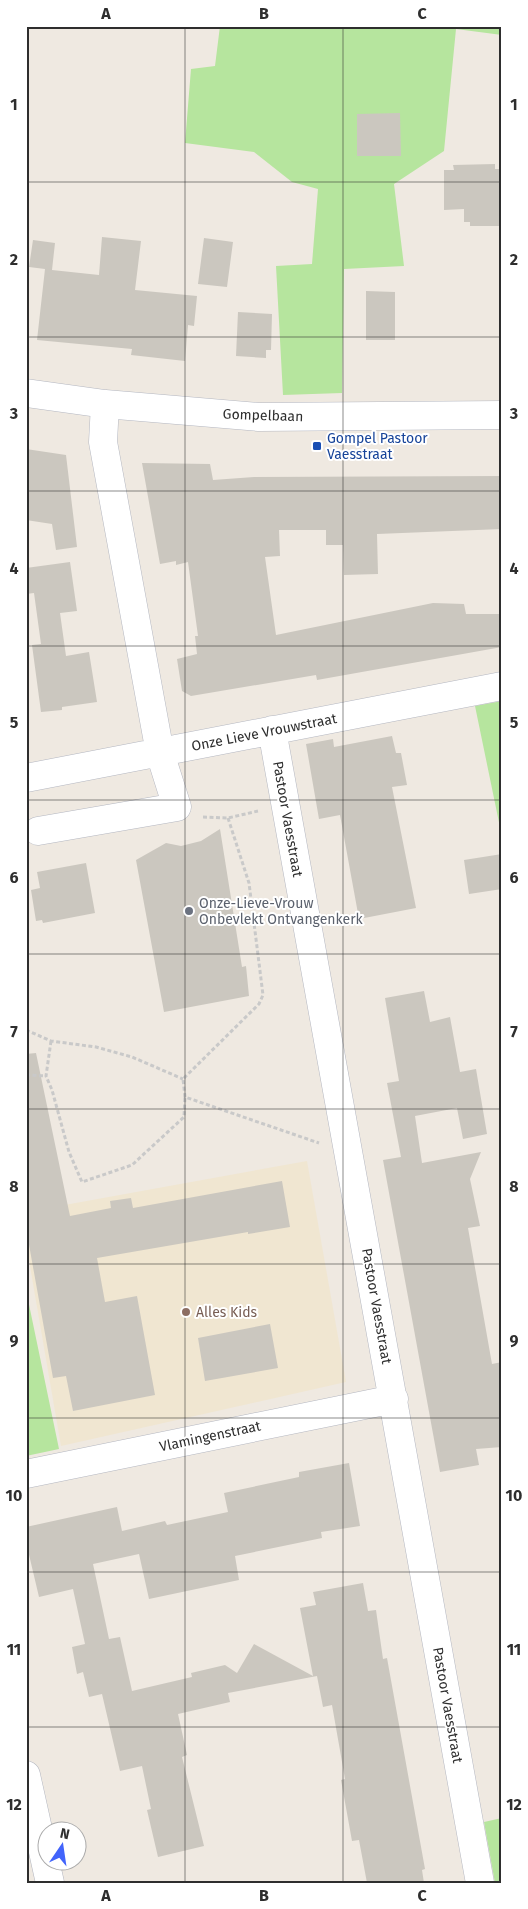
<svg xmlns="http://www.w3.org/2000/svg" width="528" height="1909" viewBox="0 0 528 1909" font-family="'Fira Sans',sans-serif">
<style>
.education{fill:#f0e6d1}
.green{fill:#b6e59e}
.building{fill:#cbc7bf}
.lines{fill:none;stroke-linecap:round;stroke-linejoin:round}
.minor-casing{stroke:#b4b7c1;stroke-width:29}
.path{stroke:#c9c9c9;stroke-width:3;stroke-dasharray:4 2.5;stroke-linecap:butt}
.minor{stroke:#fff;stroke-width:28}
.grid{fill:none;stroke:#2e2e2e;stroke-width:1;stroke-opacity:0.55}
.transit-dot{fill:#1a4fb4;stroke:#fff;stroke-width:2}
.worship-dot{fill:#6b7280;stroke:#fff;stroke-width:2}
.education-dot{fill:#8d6e63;stroke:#fff;stroke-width:2}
.labels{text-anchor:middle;stroke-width:4;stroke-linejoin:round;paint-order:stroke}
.street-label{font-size:14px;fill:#2e2e2e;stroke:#fff}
.transit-label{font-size:14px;fill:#164399;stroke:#fff;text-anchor:start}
.worship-label{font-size:14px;fill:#5b616d;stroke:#fff;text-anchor:start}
.education-label{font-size:14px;fill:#785e54;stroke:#fff;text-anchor:start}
.neatline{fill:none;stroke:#2e2e2e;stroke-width:2}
.grid-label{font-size:16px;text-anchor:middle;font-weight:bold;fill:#2e2e2e}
</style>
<rect width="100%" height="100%" fill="#efe9e1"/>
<path class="education" d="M307 1161 346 1382 61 1446 26 1243V1212Z"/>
<path class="green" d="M220 26H502V35L456 29 444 151 394 184 404 266 344 269 342 393 283 395 276 266 312 264 318 189 292 182 254 152 185 143 191 69 215 66Z
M502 701V837L475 706Z
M26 1290 59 1449 26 1456Z
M502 1818V1883H495L484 1822Z"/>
<path class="building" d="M400 113 401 156H357V114Z
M495 164V169H502V226H470V222H464V209L444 210V170H454L453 165Z
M102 237 141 241 135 290 197 296 194 326 188 325 185 361 131 355 132 349 37 340 45 269 29 267 33 240 55 243 52 270 99 275Z
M204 238 233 242 227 287 198 284Z
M366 291 395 292V340H366Z
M238 312 272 314 271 350H266V358L236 356Z
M26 449 66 455 77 547 56 550 52 524 26 520Z
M142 463 210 464 213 480 254 477 502 476V529L377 534 378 574 344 575 343 545H326V530H279L280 556 265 557 276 635 433 603 464 604 466 614H502V647L317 680 316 675 191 696 182 691 177 659 197 654 195 636H198L188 562 176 565V561L160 564Z
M70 562 77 611 60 613 66 656 89 652 97 702 62 707V710L41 712 32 645 41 644 34 593 26 594V568Z
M392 736 396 753H401L407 785 392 787 416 908 359 919 340 815 319 819 306 744 333 739 334 747Z
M220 829 242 967 246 966 249 996 164 1012 136 860 166 843 181 846 201 841Z
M502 854V889L469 894 464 860Z
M86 863 95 913 43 923 42 920 36 921 31 890 40 888 37 872Z
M424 991 430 1022 450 1017 460 1072 476 1069 487 1134 463 1139 457 1108 415 1116 422 1163 481 1152 470 1179 480 1226 468 1228 492 1364 502 1362V1447L476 1449 479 1465 440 1472 383 1160 401 1157 387 1083 399 1081 385 998Z
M36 1053 70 1216 111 1208 110 1201 131 1198 133 1208 282 1181 290 1227 248 1234V1232L97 1258 105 1302 137 1296 155 1395 73 1411 66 1376 53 1378 26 1228V1054Z
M270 1324 278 1368 205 1381 198 1338Z
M349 1463 360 1526 321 1532 322 1538 235 1556 239 1580 149 1599 139 1554 93 1564 109 1639 120 1637 132 1691 192 1677 191 1673 225 1665 237 1673 254 1644 313 1676 300 1608 316 1605 313 1592 363 1583 368 1611 376 1610 383 1659 387 1658 425 1869 422 1870 424 1883H367L359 1840 352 1841 341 1780 345 1779 332 1705 323 1707 317 1676 228 1693 230 1702 178 1714 187 1755 182 1757 204 1846 158 1857 147 1810 151 1809 142 1766 120 1771 102 1694 89 1697 83 1672 77 1674 72 1647 85 1644 73 1589 39 1597 26 1542V1527L117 1507 122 1531 165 1521 167 1525 228 1512 224 1493 299 1477V1472Z"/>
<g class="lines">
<g class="minor-casing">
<path id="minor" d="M26 393 105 404 259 417 502 415
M272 730 480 1883
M26 778 502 686
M38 831 177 807 160 753 103 442 105 404
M26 1474 394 1399
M26 1775 50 1883"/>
</g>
<path class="path" d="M203 817 228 818 258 811
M228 818 249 883 263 995 259 1004 183 1079 185 1097 319 1143
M26 1030 51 1041 96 1047 132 1057 183 1079
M51 1041 46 1076 52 1090 69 1152 82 1182 132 1165 184 1117 185 1097
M26 1075 46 1076"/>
<use href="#minor" class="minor"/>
</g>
<path class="grid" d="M185 26V1883M343 26V1883M26 182H502M26 337H502M26 491H502M26 646H502M26 800H502M26 954H502M26 1109H502M26 1264H502M26 1418H502M26 1572H502M26 1727H502"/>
<rect class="transit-dot" x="312" y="441" width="10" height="10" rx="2.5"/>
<circle class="worship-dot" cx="189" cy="911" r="5"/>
<circle class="education-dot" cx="186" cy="1312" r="5"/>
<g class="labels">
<g class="street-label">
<text transform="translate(263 415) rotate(2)" y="5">Gompelbaan</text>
<text transform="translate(264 732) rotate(-11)" y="5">Onze Lieve Vrouwstraat</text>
<text transform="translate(288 819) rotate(80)" y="5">Pastoor Vaesstraat</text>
<text transform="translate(377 1306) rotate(80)" y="5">Pastoor Vaesstraat</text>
<text transform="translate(210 1436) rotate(-12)" y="5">Vlamingenstraat</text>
<text transform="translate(448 1705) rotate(80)" y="5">Pastoor Vaesstraat</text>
</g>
<g class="transit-label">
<text x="327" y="443">Gompel Pastoor<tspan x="327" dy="16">Vaesstraat</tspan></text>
</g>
<g class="worship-label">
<text x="199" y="908">Onze-Lieve-Vrouw<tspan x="199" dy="16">Onbevlekt Ontvangenkerk</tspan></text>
</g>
<g class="education-label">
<text x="196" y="1317">Alles Kids</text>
</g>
</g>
<rect width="528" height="1909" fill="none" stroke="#ffffff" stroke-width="55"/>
<g transform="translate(62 1846) rotate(13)"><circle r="24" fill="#ffffff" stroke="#ababab"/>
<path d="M0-4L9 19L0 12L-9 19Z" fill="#4264fb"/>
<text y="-8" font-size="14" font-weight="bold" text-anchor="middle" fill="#2e2e2e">N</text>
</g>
<rect x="28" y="28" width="472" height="1854" class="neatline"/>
<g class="grid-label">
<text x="106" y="19">A</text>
<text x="264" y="19">B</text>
<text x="422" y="19">C</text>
<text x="14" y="110">1</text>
<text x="514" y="110">1</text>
<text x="14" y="265">2</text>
<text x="514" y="265">2</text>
<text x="14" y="419">3</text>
<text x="514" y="419">3</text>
<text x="14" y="574">4</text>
<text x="514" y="574">4</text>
<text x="14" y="728">5</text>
<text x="514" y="728">5</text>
<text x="14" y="883">6</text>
<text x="514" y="883">6</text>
<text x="14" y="1037">7</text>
<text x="514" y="1037">7</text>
<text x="14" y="1192">8</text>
<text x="514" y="1192">8</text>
<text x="14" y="1346">9</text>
<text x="514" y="1346">9</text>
<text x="14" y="1501">10</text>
<text x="514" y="1501">10</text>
<text x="14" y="1655">11</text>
<text x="514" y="1655">11</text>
<text x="14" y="1810">12</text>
<text x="514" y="1810">12</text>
<text x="106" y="1901">A</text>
<text x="264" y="1901">B</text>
<text x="422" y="1901">C</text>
</g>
</svg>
